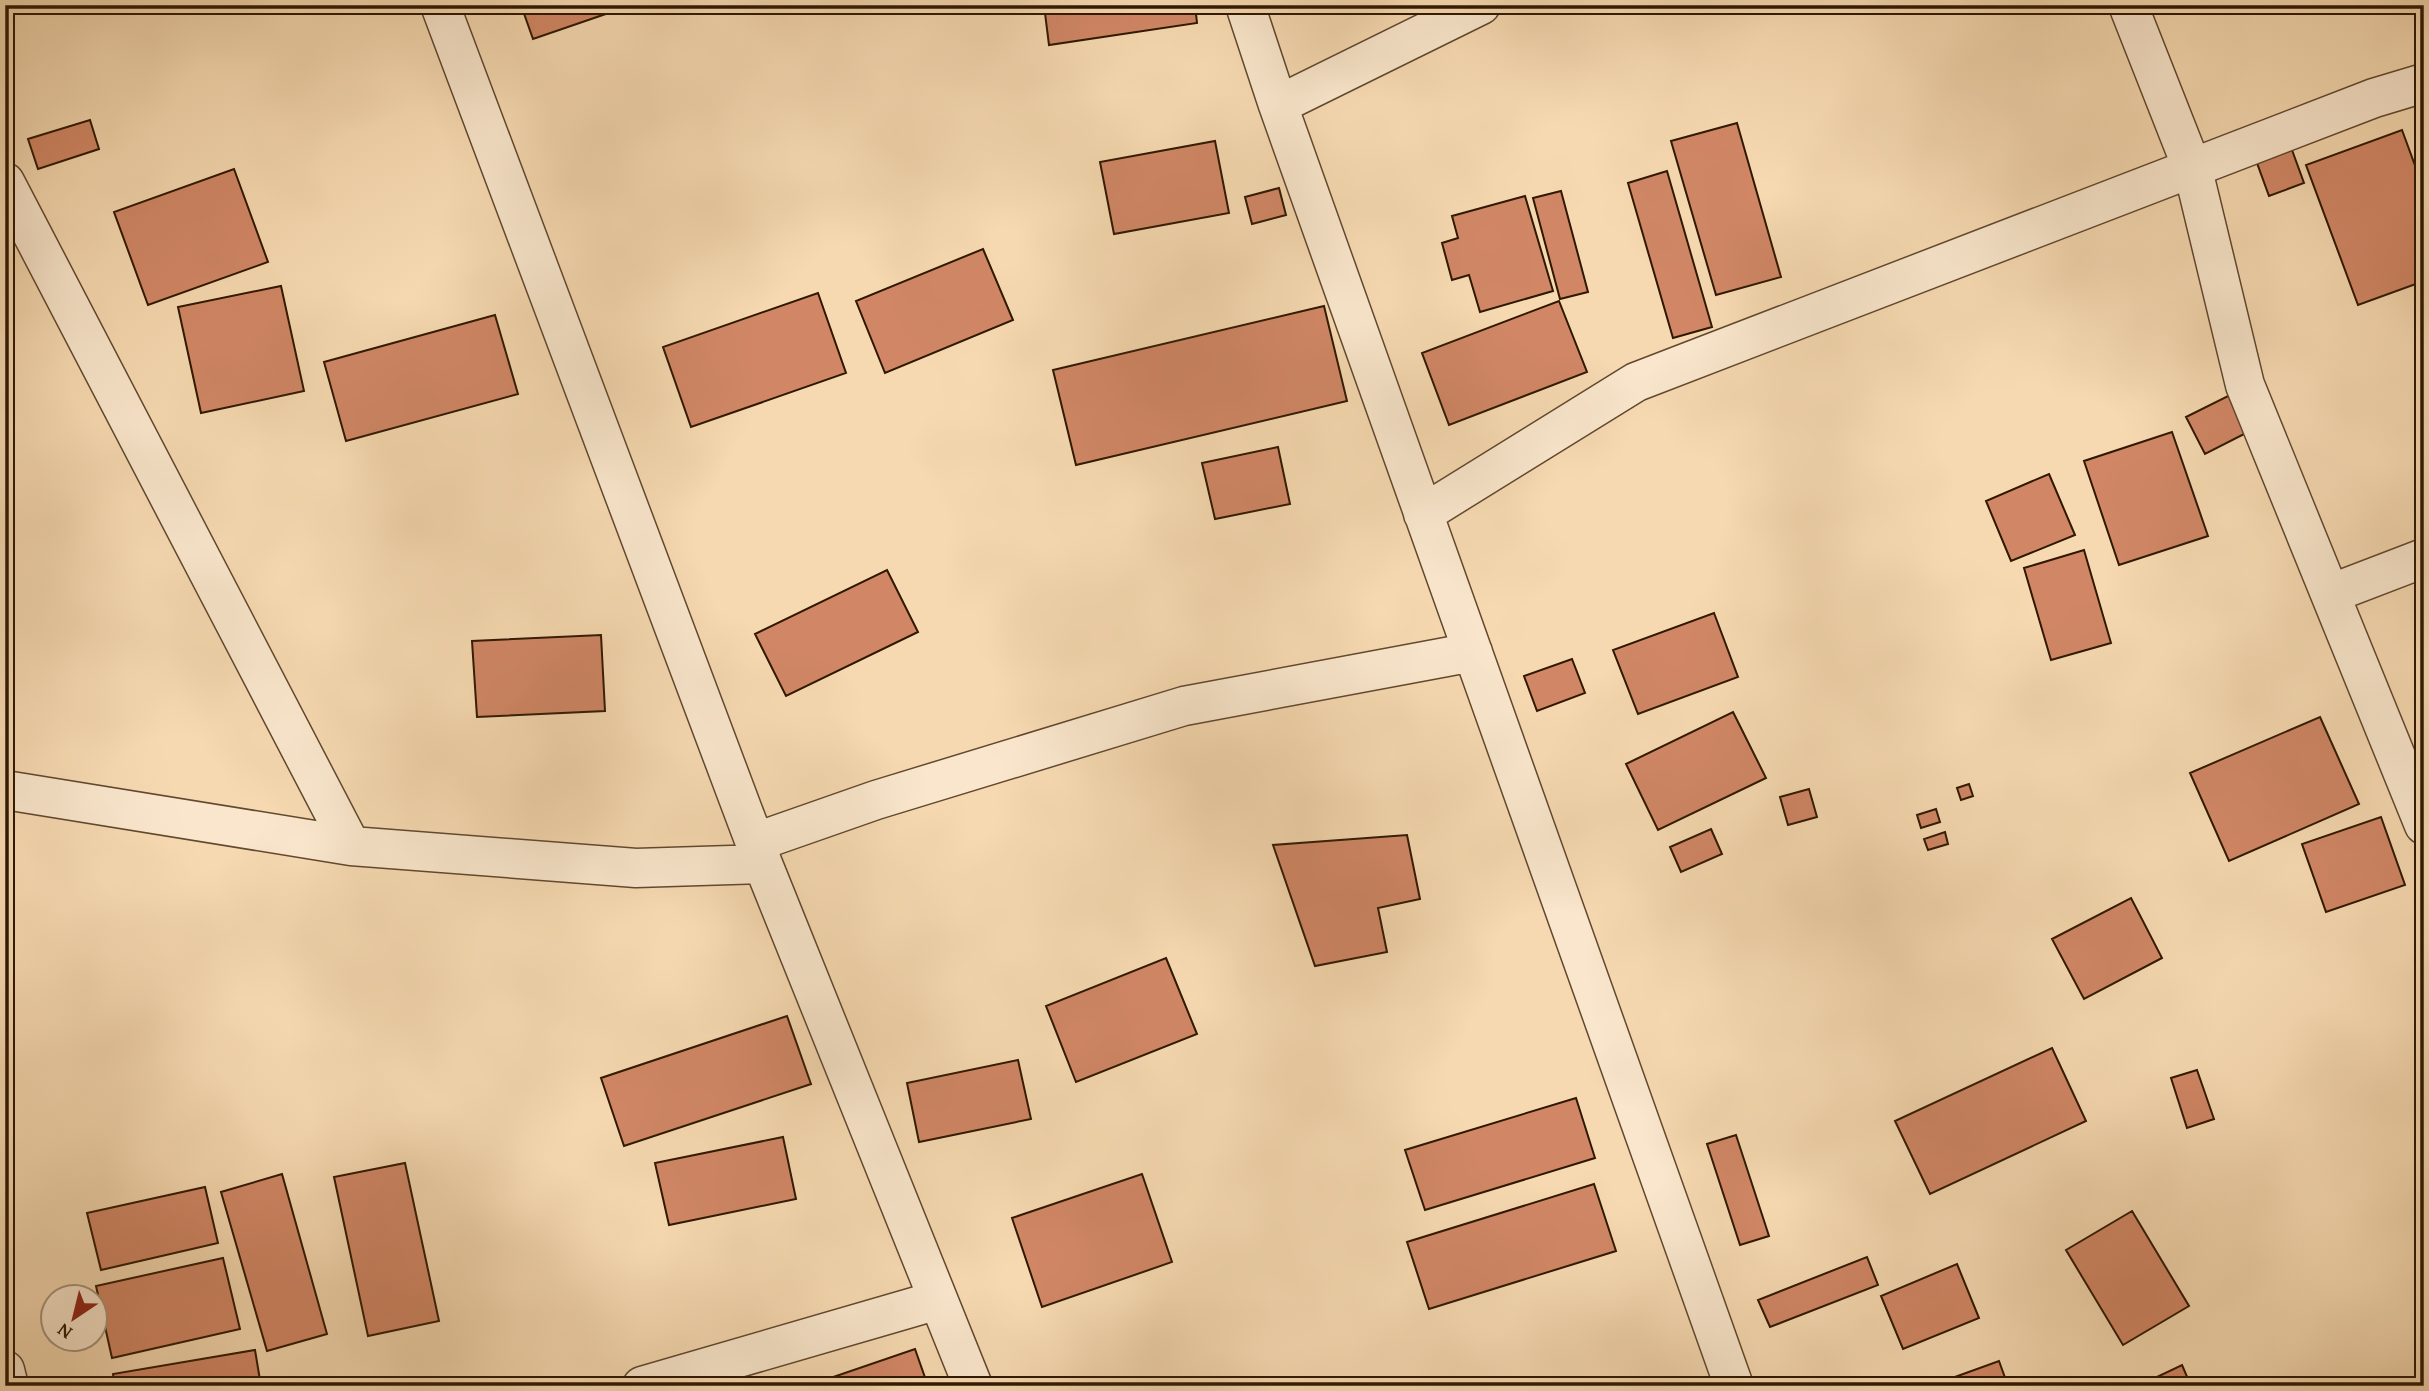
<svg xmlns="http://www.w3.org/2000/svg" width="2429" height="1391" viewBox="0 0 2429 1391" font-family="'Gentium Book Plus',serif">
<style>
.building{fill:#d18766;stroke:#2f1802;stroke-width:2}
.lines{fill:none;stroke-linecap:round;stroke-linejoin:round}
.minor-casing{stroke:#61482e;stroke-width:41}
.minor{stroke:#f9e6cc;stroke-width:38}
</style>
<rect width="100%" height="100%" fill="#f6d9b1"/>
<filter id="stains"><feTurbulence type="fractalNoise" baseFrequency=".00286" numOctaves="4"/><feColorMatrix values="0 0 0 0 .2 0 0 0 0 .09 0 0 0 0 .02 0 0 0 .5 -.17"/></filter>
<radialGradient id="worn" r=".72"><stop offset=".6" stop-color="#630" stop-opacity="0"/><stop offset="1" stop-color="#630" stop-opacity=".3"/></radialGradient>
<path class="building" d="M521 5H632L533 39Z
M1044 5H1195L1197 23 1049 45Z
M90 120 99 149 38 169 28 139Z
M1737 123 1781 277 1716 295 1671 141Z
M2402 130 2424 190V281L2358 305 2306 165Z
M1215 141 1229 213 1114 234 1100 162Z
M2292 150 2304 183 2269 196 2257 163Z
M234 169 268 262 148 305 114 212Z
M1667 171 1712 327 1673 338 1628 183Z
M1279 188 1286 215 1252 224 1245 197Z
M1561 191 1588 292 1560 299 1533 198Z
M1525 196 1553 291 1480 312 1469 275 1452 280 1442 243 1458 238 1452 216Z
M983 249 1013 320 885 373 856 301Z
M281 286 304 391 201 413 178 307Z
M818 293 846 373 691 427 663 347Z
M1559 301 1587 372 1449 425 1422 353Z
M1324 306 1347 401 1076 465 1053 370Z
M495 315 518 394 346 441 324 362Z
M2236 392 2254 429 2205 454 2186 417Z
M2172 432 2208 536 2119 565 2084 461Z
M1278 447 1290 504 1215 519 1202 463Z
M2049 474 2075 535 2011 561 1986 501Z
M2084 550 2111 643 2051 660 2024 568Z
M887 570 918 632 786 696 755 634Z
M1714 613 1738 677 1638 714 1613 650Z
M601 635 605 711 477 717 472 641Z
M1572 659 1585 693 1537 711 1524 676Z
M1733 712 1766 778 1658 830 1626 764Z
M2320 717 2359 804 2229 861 2190 773Z
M1969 784 1973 796 1961 800 1957 788Z
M1809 789 1817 817 1788 825 1780 797Z
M1936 809 1940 822 1921 828 1917 815Z
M2381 817 2405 885 2326 912 2302 844Z
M1711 829 1722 854 1681 872 1670 847Z
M1945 832 1948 844 1928 850 1924 839Z
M1407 835 1420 899 1378 908 1387 952 1315 966 1273 845Z
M2131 898 2162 958 2084 999 2052 939Z
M1166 958 1197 1034 1076 1082 1046 1006Z
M787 1016 811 1084 624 1146 601 1078Z
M2052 1048 2086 1121 1930 1194 1895 1121Z
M1018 1060 1031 1119 919 1142 907 1083Z
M2197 1070 2214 1119 2187 1128 2171 1078Z
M1576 1098 1595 1158 1425 1210 1405 1150Z
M1736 1135 1769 1236 1740 1245 1707 1144Z
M783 1137 796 1199 669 1225 655 1163Z
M405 1163 439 1321 368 1336 334 1177Z
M282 1174 327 1334 267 1351 221 1192Z
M1142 1174 1172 1262 1042 1307 1012 1218Z
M1594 1184 1616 1251 1429 1309 1407 1242Z
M205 1187 218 1243 101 1270 87 1213Z
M2132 1211 2189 1306 2123 1345 2066 1250Z
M1867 1257 1878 1285 1770 1327 1758 1300Z
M223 1258 240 1329 112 1358 96 1286Z
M1957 1264 1979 1318 1903 1349 1881 1296Z
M915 1349 928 1386H807Z
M255 1350 261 1386H115L113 1374Z
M1999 1361 2008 1386H1930Z
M2182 1365 2191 1386H2138Z"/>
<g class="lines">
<g class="minor-casing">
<path id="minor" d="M440 5 763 864 973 1386
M1245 5 1278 105 1734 1386
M2128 5 2193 170 2245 385 2424 825
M1278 105 1481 5
M5 182 351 846
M1423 514 1636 382 2374 98 2424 83
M2330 594 2424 558
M5 790 351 846 636 868 763 864
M756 842 876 800 1184 706 1473 652
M5 1370 9 1386
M642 1386 938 1300"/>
</g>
<use href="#minor" class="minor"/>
</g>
<rect width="2429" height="1391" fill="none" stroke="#f6d9b1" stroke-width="28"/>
<rect x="7" y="7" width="2415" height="1377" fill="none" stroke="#2f1802" stroke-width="3.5"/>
<rect x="14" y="14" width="2401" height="1363" fill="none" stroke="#2f1802" stroke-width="2"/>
<g transform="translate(74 1318) rotate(215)"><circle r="33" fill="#f9e6cc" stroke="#a8947b" stroke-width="2"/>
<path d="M0-5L12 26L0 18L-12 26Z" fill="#8f2418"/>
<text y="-10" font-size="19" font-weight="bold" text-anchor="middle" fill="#2f1802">N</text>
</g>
<rect width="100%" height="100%" filter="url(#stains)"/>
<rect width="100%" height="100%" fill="url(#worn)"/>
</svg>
